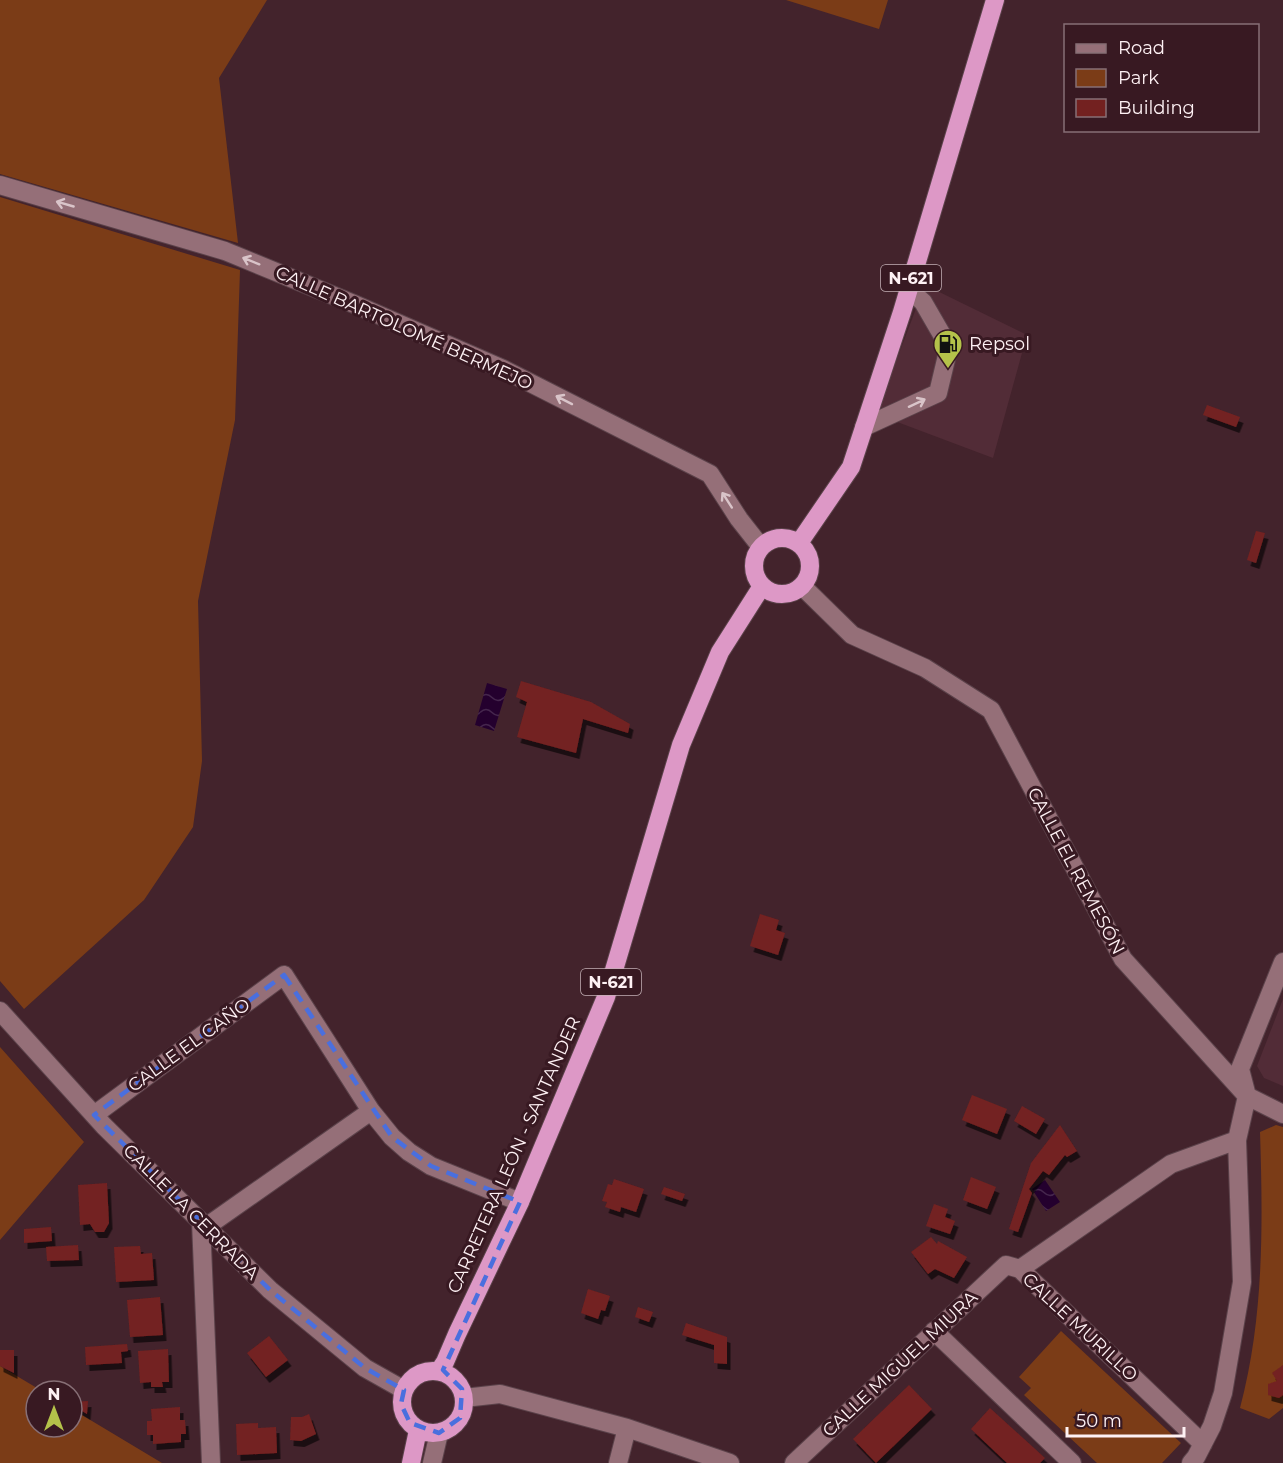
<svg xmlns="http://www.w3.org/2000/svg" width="1283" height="1463" viewBox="0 0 1283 1463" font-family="Montserrat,sans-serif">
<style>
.built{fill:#522c37}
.green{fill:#7b3c17}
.water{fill:url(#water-waves)}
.building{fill:#732120;filter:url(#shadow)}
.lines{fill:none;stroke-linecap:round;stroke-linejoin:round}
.minor-casing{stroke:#5b424a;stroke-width:20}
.highway-casing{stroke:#5b424a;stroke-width:20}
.minor{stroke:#956f78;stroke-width:18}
.highway{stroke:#dd98c6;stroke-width:18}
.oneway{stroke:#d9c4c9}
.marked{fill:none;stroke:#4a6fde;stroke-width:4.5;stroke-dasharray:12 8;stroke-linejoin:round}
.labels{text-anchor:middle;stroke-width:6;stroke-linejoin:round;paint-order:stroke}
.shield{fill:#381922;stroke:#c3b0b5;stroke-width:1.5}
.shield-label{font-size:16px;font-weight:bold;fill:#fef1f4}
.street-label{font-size:18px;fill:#fef1f4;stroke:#381922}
.poi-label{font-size:18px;fill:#fef1f4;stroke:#381922;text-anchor:start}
</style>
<defs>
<pattern id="water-waves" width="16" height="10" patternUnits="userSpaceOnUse" patternTransform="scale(1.5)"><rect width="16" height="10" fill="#24002e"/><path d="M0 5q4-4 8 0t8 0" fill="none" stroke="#45264d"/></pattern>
<filter id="shadow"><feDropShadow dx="3.5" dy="6" stdDeviation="0" flood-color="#0009"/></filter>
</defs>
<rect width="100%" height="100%" fill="#43232c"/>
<path class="built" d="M925 285 1027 335 993 458 876 414Z
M1283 999V1086L1264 1078 1257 1066Z"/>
<path class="green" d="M0 0H267L219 78 238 243 0 174Z
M786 0H888L879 29Z
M0 197 240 270 235 420 198 601 202 761 193 827 144 900 24 1009 0 981Z
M0 1047 84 1142 0 1240Z
M1276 1125 1283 1127V1408L1269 1419 1240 1408C1264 1318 1263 1225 1260 1132Z
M1061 1331 1181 1443 1162 1463H1097L1024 1395 1031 1388 1019 1377Z
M0 1366 42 1391H36V1427H72V1409L162 1463H0Z"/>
<path class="water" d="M487 683 507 689 494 731 475 725Z
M1045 1180 1060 1202 1046 1211 1032 1189Z"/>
<path class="building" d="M1207 405 1240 417 1236 427 1203 415Z
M1256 531 1265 533 1256 563 1247 560Z
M521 681 591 702 630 724 628 733 583 719 576 753 517 737 527 702 516 697Z
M760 914 779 920 776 930 785 933 778 955 750 946Z
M972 1095 1007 1109 997 1134 962 1120Z
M1022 1106 1045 1119 1036 1134 1014 1121Z
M1060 1125 1077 1151 1067 1157 1065 1155 1049 1175 1043 1171 1029 1189 1032 1193 1018 1232 1009 1229 1031 1163Z
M971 1177 996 1187 987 1209 963 1200Z
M614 1179 644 1189 636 1212 621 1207 620 1212 605 1207 607 1202 602 1201 608 1184 612 1185Z
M107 1183 109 1223 104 1232H95L90 1224 80 1225 78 1185Z
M664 1187 685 1194 682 1201 661 1194Z
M934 1204 948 1209 945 1217 955 1221 950 1234 926 1226Z
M51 1227 52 1241 24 1243V1229Z
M931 1237 937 1244 938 1241 967 1257 954 1278 935 1269 928 1274 911 1252Z
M78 1245 79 1260 47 1261 46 1247Z
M140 1246 141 1254 152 1253 154 1280 116 1282 114 1247Z
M588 1289 610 1296 605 1311 601 1310 598 1319 581 1313Z
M160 1297 163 1335 130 1337 127 1300Z
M638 1307 653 1312 649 1322 635 1317Z
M686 1323 727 1337V1364L714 1363V1345L682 1335Z
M269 1336 288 1360 266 1377 247 1353Z
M127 1344 128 1351 121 1352 122 1363 86 1365 85 1347Z
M168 1349 169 1382H162L163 1387H151V1382L140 1383 138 1351Z
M0 1350H14V1373L0 1366Z
M1283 1365V1395L1279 1398 1268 1395V1384L1277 1381 1272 1373Z
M909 1385 932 1409 876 1463 853 1439Z
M88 1401 87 1414 72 1405V1402Z
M180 1407V1420H185L186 1434H181V1442L153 1444V1435H147V1421H152L151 1409Z
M990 1408 1045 1458 1040 1463H1007L971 1429Z
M309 1414 316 1434 301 1441 290 1440 291 1417H302Z
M258 1423V1428L276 1427 277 1453 237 1455 236 1424Z"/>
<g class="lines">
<g class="minor-casing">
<path id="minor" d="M0 185 225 251 354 304 503 369 710 474 739 519 761 547
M864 427 938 393 949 347 923 302 908 289
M802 586 852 635 925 668 991 710 1123 959 1247 1096 1283 1114
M0 1011 104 1126 270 1290 365 1368 404 1390
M94 1115 284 975 371 1111 392 1137 409 1152 431 1166 520 1202
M201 1222 211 1463
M206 1227 371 1111
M1020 1269 1171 1164 1237 1140
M934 1331 1072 1463
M464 1398 500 1394 627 1428 730 1463
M432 1463 439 1433
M618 1463 627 1428
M794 1463 1006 1265 1020 1269 1203 1444
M1191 1463 1196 1457 1212 1426 1223 1393 1242 1282 1237 1140 1247 1096 1240 1069 1283 962"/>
</g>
<g class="highway-casing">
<path id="highway" d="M754 566a28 28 0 1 1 56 0a28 28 0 1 1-56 0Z
M799 543 851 467 902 312 995 0
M402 1402a31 31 0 1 1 62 0a31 31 0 1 1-62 0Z
M439 1371 445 1362 457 1334 520 1202 606 997 681 745 720 652 762 586
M411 1463 418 1430"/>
</g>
<use href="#minor" class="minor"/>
<use href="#highway" class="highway"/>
</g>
<defs><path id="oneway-shaft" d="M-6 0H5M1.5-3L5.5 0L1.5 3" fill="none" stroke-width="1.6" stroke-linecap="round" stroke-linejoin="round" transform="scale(1.5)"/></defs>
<g class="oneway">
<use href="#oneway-shaft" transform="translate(65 204) rotate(-164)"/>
<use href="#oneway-shaft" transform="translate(251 261) rotate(-158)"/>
<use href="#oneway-shaft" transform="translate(564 400) rotate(-153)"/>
<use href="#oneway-shaft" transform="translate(917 403) rotate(-25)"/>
<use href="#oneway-shaft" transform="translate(727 500) rotate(-123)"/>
</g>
<path class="marked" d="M284 975 392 1137 431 1166 520 1202 443 1370 462 1389 460 1418 439 1433 410 1423 401 1404 404 1390 365 1368 270 1290 94 1115Z"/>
<defs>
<g id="fuel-pin" transform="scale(1.5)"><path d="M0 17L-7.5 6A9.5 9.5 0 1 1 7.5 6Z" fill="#b4c24a" stroke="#381922"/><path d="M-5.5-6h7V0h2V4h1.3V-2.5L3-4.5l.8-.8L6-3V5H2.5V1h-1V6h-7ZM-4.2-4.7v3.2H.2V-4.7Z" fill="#111"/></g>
</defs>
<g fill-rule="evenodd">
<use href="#fuel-pin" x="948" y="344"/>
</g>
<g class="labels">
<g class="shield">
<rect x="881" y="265" width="60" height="26" rx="4.5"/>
<rect x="581" y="969" width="60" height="26" rx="4.5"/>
</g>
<g class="shield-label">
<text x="911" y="284">N-621</text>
<text x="611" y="988">N-621</text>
</g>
<g class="street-label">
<text transform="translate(404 328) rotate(24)" y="6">CALLE BARTOLOMÉ BERMEJO</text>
<text transform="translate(1076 871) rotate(62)" y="6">CALLE EL REMESÓN</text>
<text transform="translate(189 1045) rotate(-36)" y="6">CALLE EL CAÑO</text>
<text transform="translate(514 1155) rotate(-66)" y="6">CARRETERA LEÓN - SANTANDER</text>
<text transform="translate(191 1212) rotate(45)" y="6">CALLE LA CERRADA</text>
<text transform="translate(1080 1327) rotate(43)" y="6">CALLE MURILLO</text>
<text transform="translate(900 1364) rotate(-43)" y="6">CALLE MIGUEL MIURA</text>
</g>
<g class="poi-label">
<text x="969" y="350">Repsol</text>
</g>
</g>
<rect x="1064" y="24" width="195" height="108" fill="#381922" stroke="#876f76" stroke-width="1.5"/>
<rect x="1076" y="44" width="30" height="9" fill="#956f78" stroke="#876f76" stroke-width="1.5"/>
<text x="1118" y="54" font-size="18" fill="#fef1f4">Road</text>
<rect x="1076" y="69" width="30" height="18" fill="#7b3c17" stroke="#876f76" stroke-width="1.5"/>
<text x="1118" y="84" font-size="18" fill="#fef1f4">Park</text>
<rect x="1076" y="99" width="30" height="18" fill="#732120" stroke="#876f76" stroke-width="1.5"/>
<text x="1118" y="114" font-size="18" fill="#fef1f4">Building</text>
<g transform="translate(54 1409)"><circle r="28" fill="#381922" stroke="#876f76" stroke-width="1.5"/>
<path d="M0-4.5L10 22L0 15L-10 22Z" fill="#b4c24a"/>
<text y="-9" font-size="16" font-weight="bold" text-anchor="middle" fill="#fef1f4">N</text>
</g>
<path d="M1067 1427v9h117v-9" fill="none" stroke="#fef1f4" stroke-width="3"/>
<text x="1076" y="1427" font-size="18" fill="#fef1f4" stroke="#381922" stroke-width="4.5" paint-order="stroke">50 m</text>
</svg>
